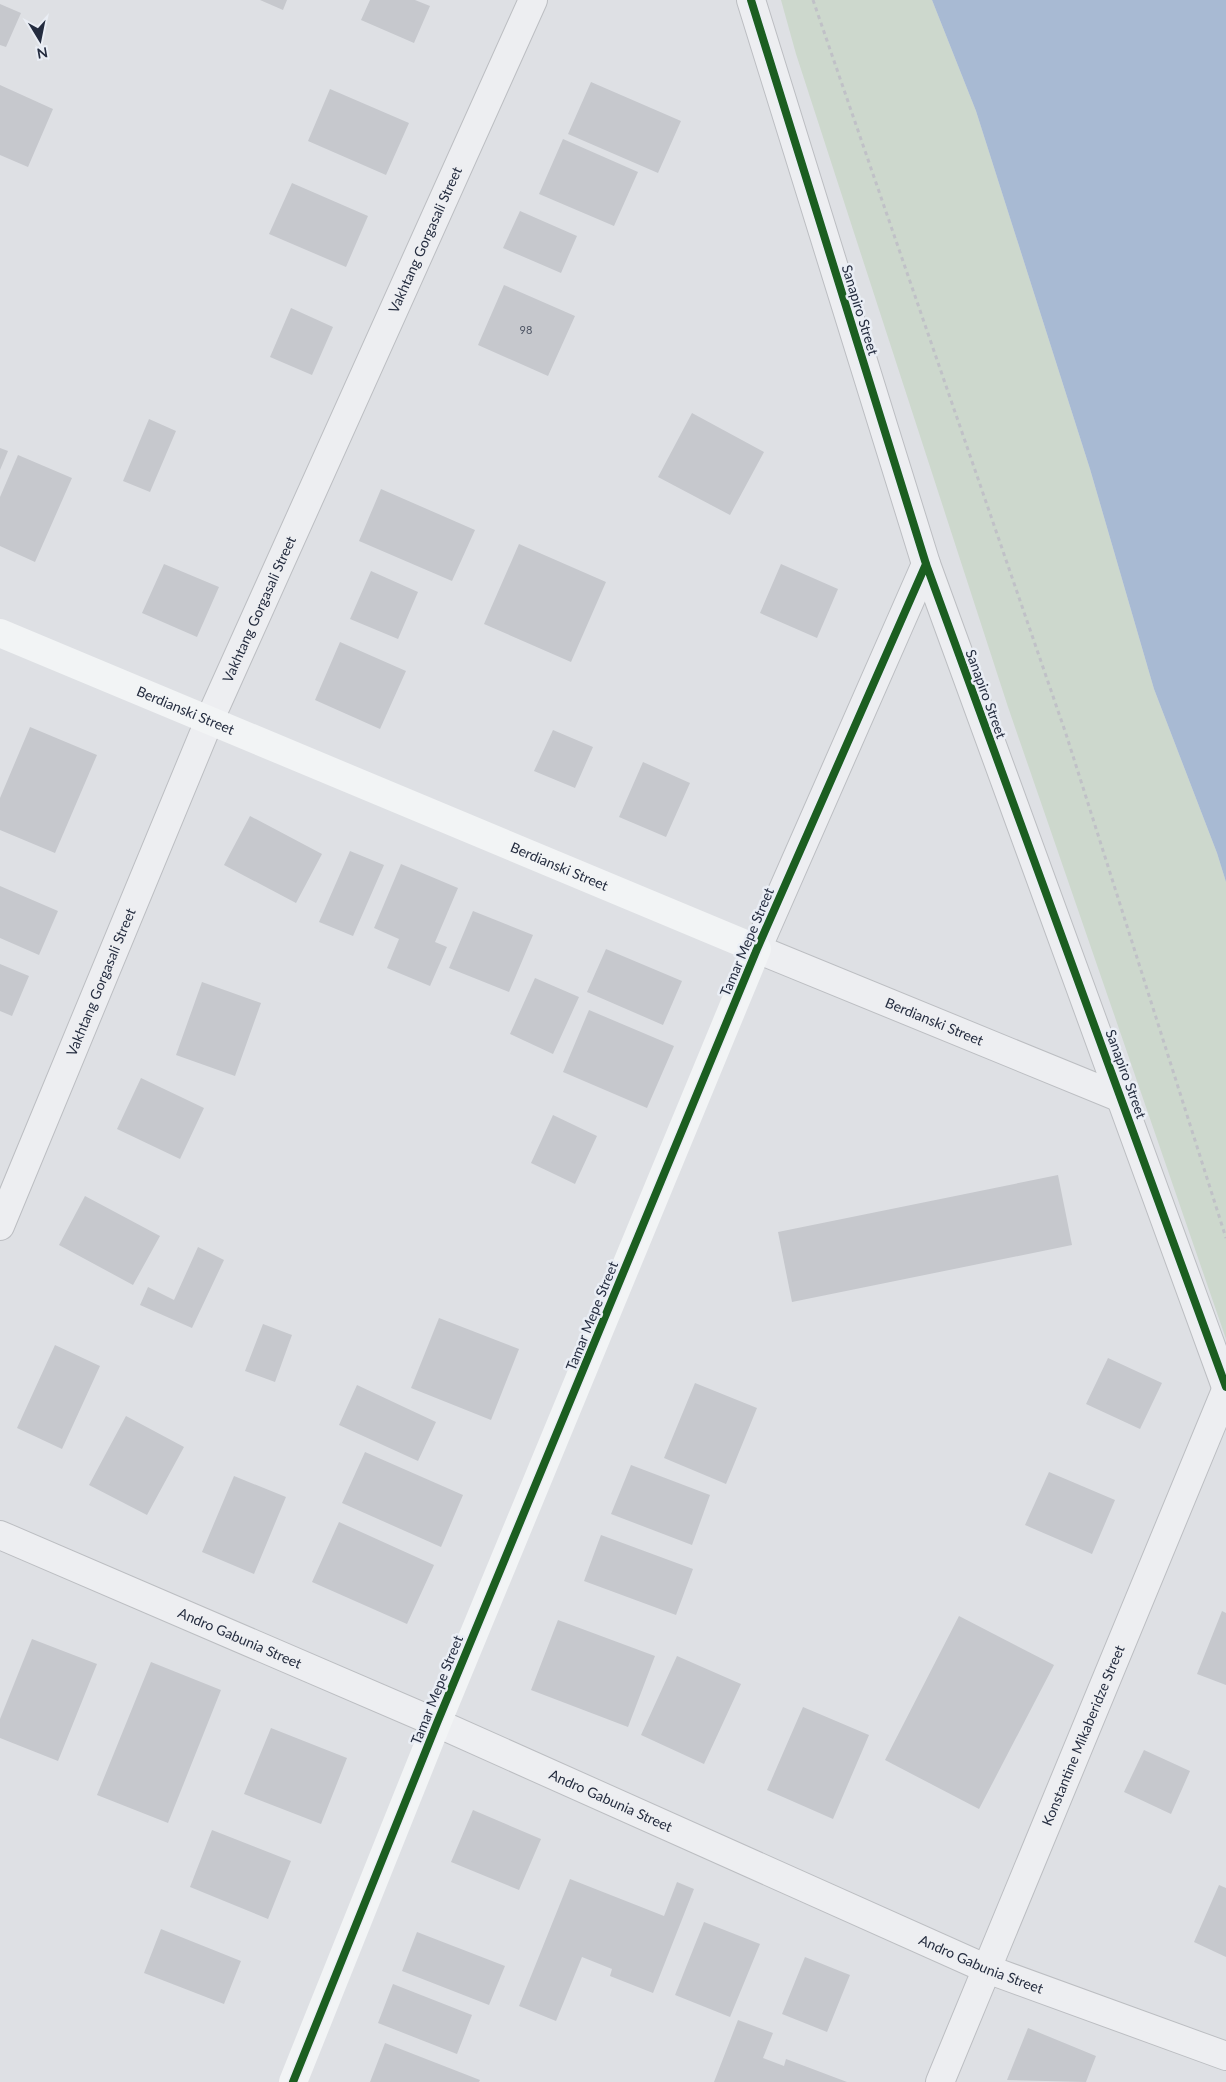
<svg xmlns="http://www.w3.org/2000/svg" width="1226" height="2082" viewBox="0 0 1226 2082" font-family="Lato,sans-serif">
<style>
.green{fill:#cdd8cd}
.water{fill:#a8bad3}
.building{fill:#c6c8cd}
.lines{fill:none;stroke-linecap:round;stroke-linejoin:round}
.street-casing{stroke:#bcbec2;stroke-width:30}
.path{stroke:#c0c1c7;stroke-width:3;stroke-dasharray:4 4;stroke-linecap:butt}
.street{stroke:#edeef1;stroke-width:28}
.secondary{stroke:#f2f4f5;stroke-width:28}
.cycleway-casing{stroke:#eaeef5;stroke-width:11}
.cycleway{stroke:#1b5e20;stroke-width:8}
.labels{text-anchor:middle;stroke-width:5;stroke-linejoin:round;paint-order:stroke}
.number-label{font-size:11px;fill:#4d5463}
.street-label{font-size:14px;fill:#242c3f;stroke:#eaeef5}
</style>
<rect width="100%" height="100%" fill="#dee0e4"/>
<path class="green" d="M781 0H932L976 111 1090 469 1154 689 1217 853 1226 882V1339L1008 707 796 54Z"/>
<path class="water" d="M932 0H1226V882L1217 853 1154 689 1090 469 976 111Z"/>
<path class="building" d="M260 0H287L283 10Z
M370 0H415L430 6 414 43 361 20Z
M0 4 21 13 6 47 0 45Z
M591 82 681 121 658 173 568 134Z
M0 85 53 109 28 167 0 155Z
M330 89 409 123 386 175 308 141Z
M563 139 638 172 614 226 539 194Z
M292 183 368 216 346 267 269 234Z
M520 211 577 236 561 273 503 248Z
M504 285 575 316 548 376 478 345Z
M291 308 333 327 312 375 270 357Z
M692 413 764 452 730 515 658 477Z
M149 419 176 431 150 492 123 481Z
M0 448 8 451 0 470Z
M18 455 72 478 35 562 0 546V497Z
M381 489 475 530 452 581 359 541Z
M519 544 606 582 571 662 484 624Z
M164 564 219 587 197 637 142 613Z
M781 564 838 589 817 638 760 613Z
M371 571 418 592 398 639 350 619Z
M340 642 406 671 380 729 315 700Z
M30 727 97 755 55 853 0 830V798Z
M553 730 593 747 575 788 534 771Z
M643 762 690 783 666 837 619 817Z
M250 816 322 854 296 903 224 865Z
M350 851 384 865 353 936 319 922Z
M401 864 458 888 435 942 447 947 430 986 387 968 399 939 374 928Z
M0 886 58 911 39 955 0 938Z
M473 911 533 935 509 992 449 968Z
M606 949 682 981 663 1025 587 992Z
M0 964 29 976 12 1016 0 1011Z
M535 978 579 997 553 1054 510 1034Z
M202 982 261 1003 235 1076 176 1055Z
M589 1010 674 1046 647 1108 563 1072Z
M141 1078 204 1108 180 1159 117 1129Z
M553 1115 597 1136 575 1184 531 1163Z
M1058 1175 1072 1245 792 1302 778 1232Z
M85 1196 160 1236 133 1285 59 1245Z
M198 1247 224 1260 192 1328 140 1305 148 1287 174 1300Z
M439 1318 519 1349 491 1420 411 1388Z
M263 1324 292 1335 275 1382 245 1371Z
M55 1345 100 1366 62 1449 17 1428Z
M1108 1358 1162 1383 1140 1429 1086 1404Z
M695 1383 757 1408 726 1484 664 1458Z
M357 1385 436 1422 418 1461 339 1425Z
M126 1416 184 1447 147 1515 89 1485Z
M365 1452 463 1495 441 1547 342 1503Z
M631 1465 710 1495 692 1545 611 1514Z
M1049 1472 1115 1500 1092 1554 1025 1525Z
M234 1476 286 1497 254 1574 202 1552Z
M339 1522 434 1565 407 1624 312 1582Z
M601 1535 693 1569 676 1615 584 1581Z
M1222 1611 1226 1613V1685L1197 1674Z
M959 1616 1054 1665 979 1809 885 1760Z
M558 1620 655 1656 628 1727 531 1690Z
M32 1639 97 1664 58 1761 0 1738V1719Z
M677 1656 741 1684 704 1764 641 1735Z
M151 1662 221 1690 168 1823 97 1795Z
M803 1707 869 1735 833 1819 767 1790Z
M271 1728 347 1758 321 1824 244 1794Z
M1144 1750 1190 1771 1171 1814 1124 1792Z
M473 1810 541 1839 519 1890 451 1862Z
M212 1830 291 1861 268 1919 190 1887Z
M570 1879 664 1916 677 1882 694 1889 653 1993 610 1976 612 1969 582 1957 556 2021 519 2006Z
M1219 1885 1226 1888V1957L1194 1942Z
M704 1922 760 1944 730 2017 675 1995Z
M161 1929 241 1961 224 2004 144 1973Z
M417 1932 505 1966 489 2005 402 1971Z
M805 1957 850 1975 827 2032 782 2014Z
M393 1984 472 2015 457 2054 378 2023Z
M738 2020 773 2033 763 2058 784 2066 786 2059 847 2082H714Z
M1028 2028 1096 2056 1086 2082 1007 2080Z
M385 2043 480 2080 479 2082H370Z"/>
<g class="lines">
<g class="street-casing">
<g id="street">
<path d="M751 0 926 564 1226 1387"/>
<path id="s1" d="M926 564 757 949 1121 1098"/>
<path id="s2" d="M0 1226 209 721 533 0"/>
<path id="s3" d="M0 1535 437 1723 987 1969 1226 2056"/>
<path id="s4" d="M940 2082 1226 1390"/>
</g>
</g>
<path class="path" d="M813 0 1066 734 1226 1238"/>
<use href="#street" class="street"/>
<path class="secondary" id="s5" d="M0 633 757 949 437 1723 293 2082"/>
<g class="cycleway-casing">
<path id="cycleway" d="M751 0 926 564 1226 1387
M293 2082 437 1723 757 949 926 564"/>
</g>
<use href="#cycleway" class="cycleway"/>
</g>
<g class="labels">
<g class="number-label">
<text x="526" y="334">98</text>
</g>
<g class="street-label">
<text dy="5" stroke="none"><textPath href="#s2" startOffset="1074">Vakhtang Gorgasali Street</textPath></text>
<text transform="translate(860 310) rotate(73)" y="5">Sanapiro Street</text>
<text dy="5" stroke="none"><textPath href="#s2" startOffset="669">Vakhtang Gorgasali Street</textPath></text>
<text transform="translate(986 694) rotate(70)" y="5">Sanapiro Street</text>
<text dy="5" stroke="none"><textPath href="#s5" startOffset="201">Berdianski Street</textPath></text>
<text dy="5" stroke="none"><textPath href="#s5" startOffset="606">Berdianski Street</textPath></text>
<text transform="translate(747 942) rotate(-67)" y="5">Tamar Mepe Street</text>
<text dy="5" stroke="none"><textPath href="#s2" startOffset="264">Vakhtang Gorgasali Street</textPath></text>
<text dy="5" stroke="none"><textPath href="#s1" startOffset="612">Berdianski Street</textPath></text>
<text transform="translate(1126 1074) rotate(70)" y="5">Sanapiro Street</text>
<text transform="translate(592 1316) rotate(-68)" y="5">Tamar Mepe Street</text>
<text dy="5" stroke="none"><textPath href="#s3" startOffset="261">Andro Gabunia Street</textPath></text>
<text transform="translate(437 1690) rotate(-68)" y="5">Tamar Mepe Street</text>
<text dy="5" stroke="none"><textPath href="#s4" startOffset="375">Konstantine Mikaberidze Street</textPath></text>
<text dy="5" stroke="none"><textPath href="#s3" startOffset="666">Andro Gabunia Street</textPath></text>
<text dy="5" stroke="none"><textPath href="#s3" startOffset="1071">Andro Gabunia Street</textPath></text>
</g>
</g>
<g transform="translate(40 40) rotate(170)" stroke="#eaeef5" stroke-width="4" paint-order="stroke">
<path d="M0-4L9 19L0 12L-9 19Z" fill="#242c3f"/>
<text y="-8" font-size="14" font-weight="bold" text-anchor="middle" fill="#242c3f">N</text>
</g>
</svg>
